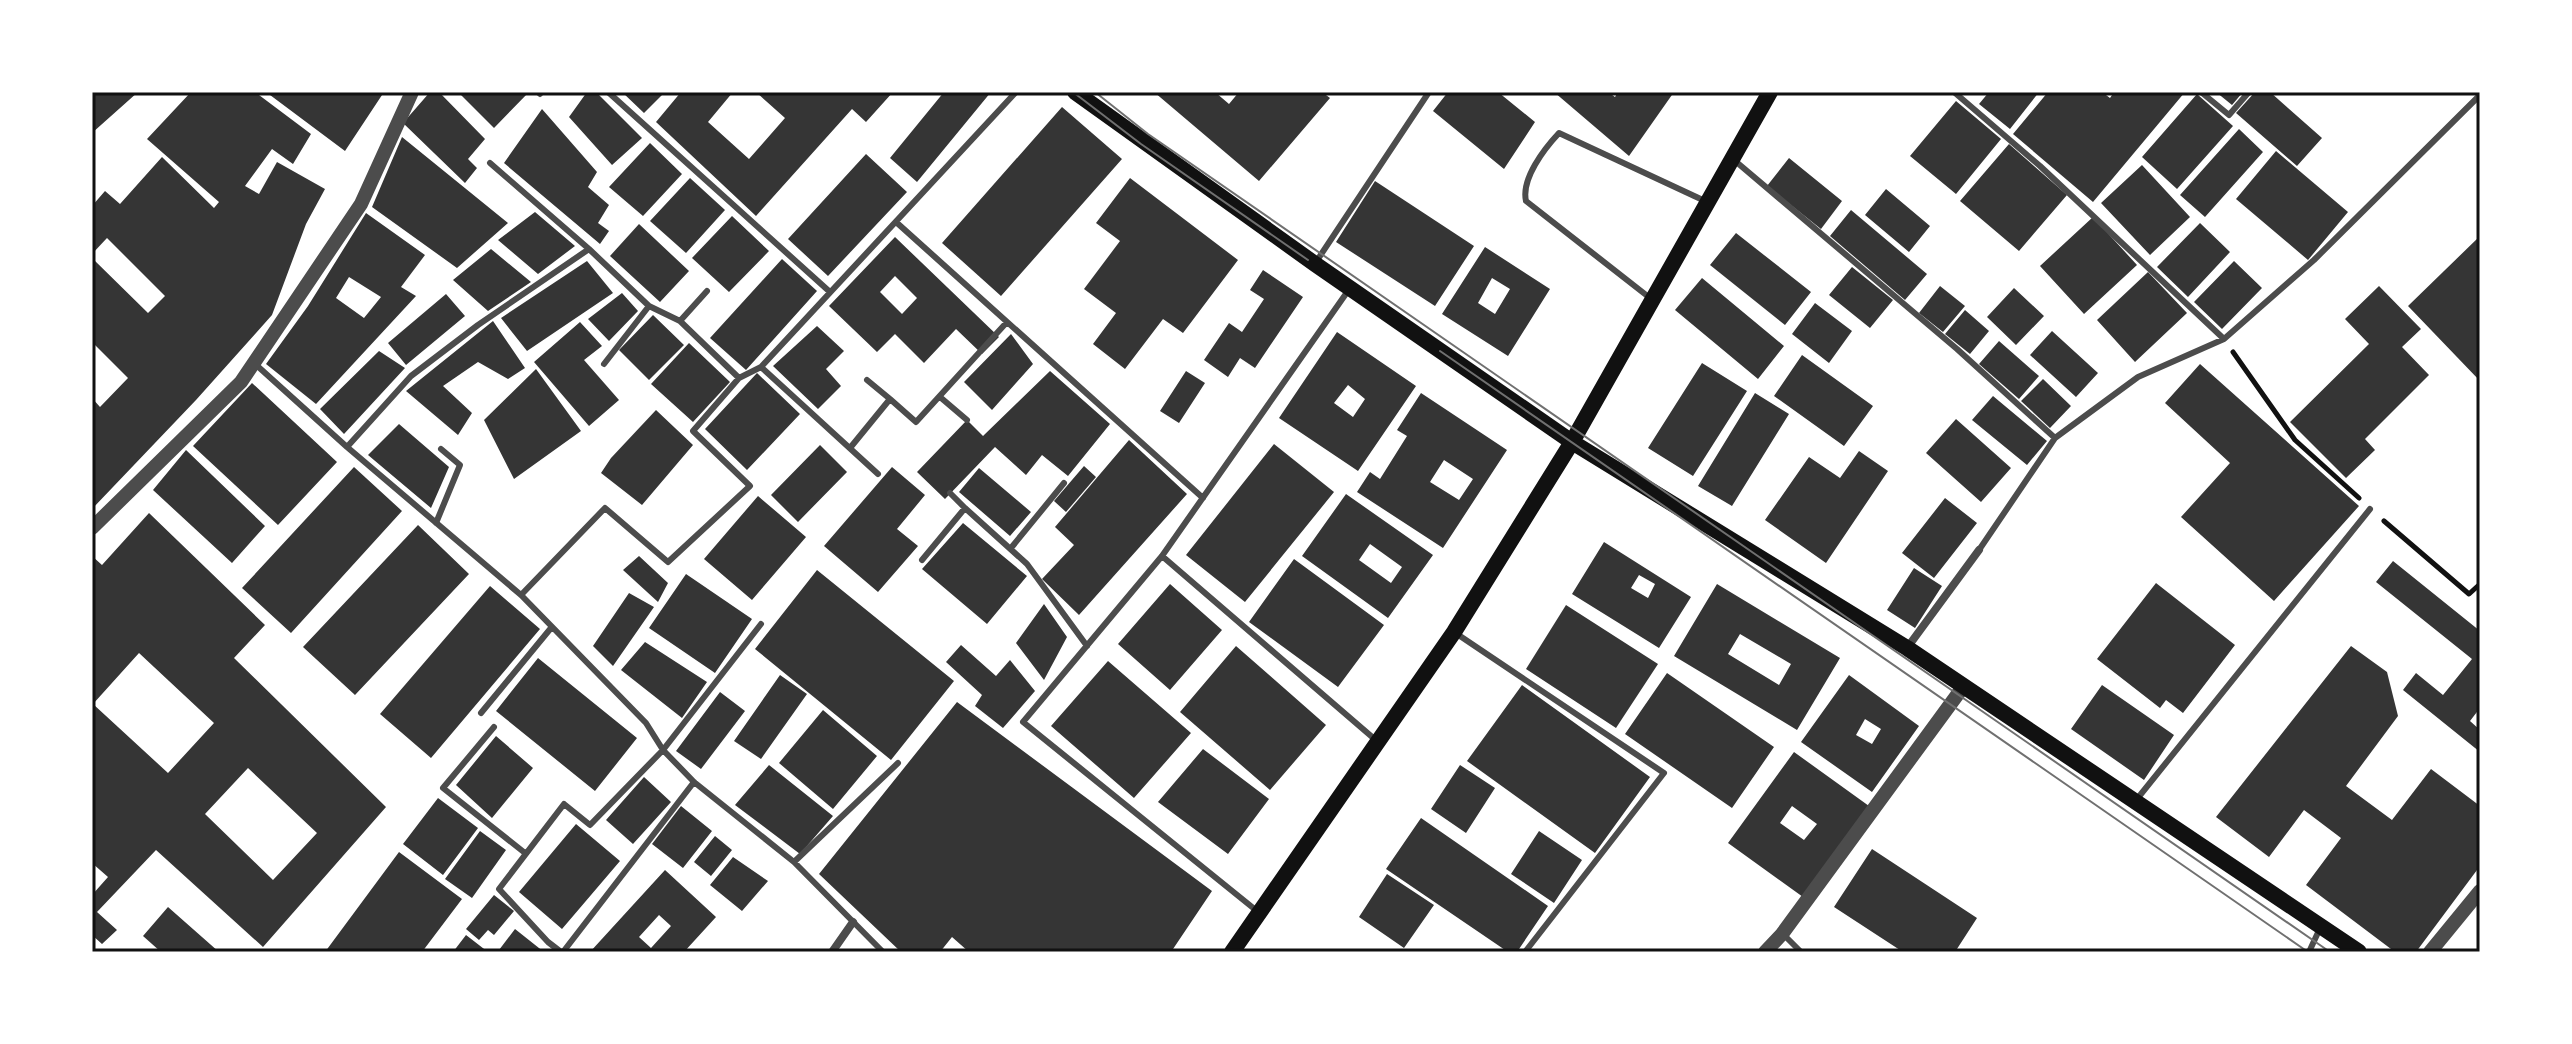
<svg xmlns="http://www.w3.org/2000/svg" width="2572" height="1044" viewBox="0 0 2572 1044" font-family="'Alegreya Sans',sans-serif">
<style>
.building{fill:#353535;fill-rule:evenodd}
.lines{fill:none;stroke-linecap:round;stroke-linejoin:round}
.path{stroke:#111;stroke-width:5}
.service{stroke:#4c4c4c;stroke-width:6}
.minor{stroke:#4c4c4c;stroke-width:8}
.tertiary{stroke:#4c4c4c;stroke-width:14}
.secondary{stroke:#111;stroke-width:16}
.tram{stroke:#707070;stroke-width:2}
.neatline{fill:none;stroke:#111;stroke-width:3}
</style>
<rect width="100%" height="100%" fill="#fff"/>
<path class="building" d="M92 92H138L92 133Z
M191 92H255L311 134 293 164 272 149 245 186 259 194 277 162 325 189 306 224 272 315 196 400 92 509V398L100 407 128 378 92 342V258L148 313 165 296 107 238 92 254V206L105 191 120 204 162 157 214 208 219 202 147 139Z
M266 92H384L345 151Z
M430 92H439L485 139 468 159 477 168 465 183 403 123Z
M458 92H529L494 128Z
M587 92H596L642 138 612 165 569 117Z
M622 92H665L644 113Z
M681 92H733L708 122 749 159 785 118 756 92H893L866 122 852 109 756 216 656 122Z
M944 92H991L917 182 890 158Z
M1154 92H1215L1229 104 1239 92H1322L1330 98 1259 181Z
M1448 92H1498L1535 122 1504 169 1433 111Z
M1554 92H1608L1615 97 1618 92H1674L1629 156Z
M1989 92H2039L2010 129 1979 104Z
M2048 92H2102L2110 98 2114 92H2185L2093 202 2013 134Z
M2216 92H2243L2232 105Z
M2255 92H2270L2322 138 2297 166 2236 113Z
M2197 94 2233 126 2177 189 2142 157Z
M1956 101 2001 139 1956 194 1910 156Z
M1062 107 1122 159 1001 296 942 243Z
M542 109 597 172 588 187 609 205 598 223 609 231 600 244 504 163Z
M2239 129 2263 152 2205 217 2180 195Z
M402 137 508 223 457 268 372 207Z
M650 143 682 174 643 216 609 187Z
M2009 144 2067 195 2019 251 1960 201Z
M2276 151 2348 212 2308 260 2236 199Z
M866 154 907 192 828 276 788 239Z
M1789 158 1842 201 1821 229 1767 186Z
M2142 165 2190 217 2150 255 2101 203Z
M690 178 725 210 686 253 650 221Z
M1130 178 1238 260 1183 333 1163 319 1125 369 1093 344 1116 313 1084 289 1120 241 1096 223Z
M1375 181 1474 246 1435 306 1336 242Z
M1886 189 1930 226 1909 252 1865 215Z
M1851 210 1927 274 1905 300 1830 236Z
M535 212 575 246 538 274 498 240Z
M366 213 425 255 401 287 416 296 316 404 266 364 308 306ZM349 277 381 297 364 318 336 298Z
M732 216 769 251 729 292 692 258Z
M2093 217 2137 265 2084 314 2040 266Z
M2200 223 2230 252 2188 297 2157 267Z
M639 224 689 271 660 302 610 256Z
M1736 233 1811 292 1785 325 1710 265Z
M2480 236V381L2408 306Z
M895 237 999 337 982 354 956 329 924 363 895 334 877 352 829 306ZM895 276 917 298 902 314 880 292Z
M1485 247 1550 289 1508 356 1442 314ZM1492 278 1510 289 1495 314 1478 303Z
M491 249 531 282 488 311 453 280Z
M782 259 817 291 746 370 710 338Z
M587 261 613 293 527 351 501 318Z
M2234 261 2262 288 2222 329 2194 302Z
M1852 267 1893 300 1870 328 1829 295Z
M1263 270 1303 297 1255 368 1240 358 1228 377 1204 360 1229 323 1242 332 1264 299 1250 290Z
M2148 272 2187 313 2135 362 2097 320Z
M1702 278 1784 346 1758 379 1675 310Z
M1940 286 1965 306 1943 332 1919 313Z
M2379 286 2421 329 2402 347 2429 375 2365 439 2375 450 2346 478 2290 422 2369 344 2345 319Z
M2014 288 2044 316 2016 345 1987 317Z
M622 293 638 311 609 341 588 319Z
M446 294 465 316 406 365 388 343Z
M1815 303 1852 331 1829 363 1792 334Z
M1965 310 1989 331 1970 354 1945 334Z
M653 315 684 345 649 380 619 350Z
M493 321 525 368 508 379 478 362 443 386 472 413 458 435 406 391Z
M580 322 602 346 584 360 619 400 589 426 534 362Z
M817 326 844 351 826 369 841 386 818 409 773 366Z
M2052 331 2098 373 2076 397 2030 355Z
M1337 332 1416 386 1358 471 1279 418ZM1348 385 1365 399 1353 417 1334 403Z
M1011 334 1033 364 992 410 964 382Z
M1999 341 2039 376 2019 399 1979 364Z
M689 343 730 382 693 422 651 384Z
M379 351 405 368 344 434 320 409Z
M1802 355 1873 406 1844 446 1774 396Z
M1702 363 1747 391 1693 476 1648 448Z
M2200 364 2359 506 2274 601 2181 517 2230 463 2165 403Z
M536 369 581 431 514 479 484 420Z
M1050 371 1110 424 1068 476 1042 455 1026 475 995 447 945 499 917 472 967 420 983 436Z
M1186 371 1205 383 1179 423 1160 411Z
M757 373 800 414 747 470 705 429Z
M2043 379 2071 406 2050 428 2021 401Z
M252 383 337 462 278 525 193 446Z
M1421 393 1507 450 1443 548 1357 492 1370 472 1380 479 1407 436 1397 430ZM1444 460 1473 479 1459 500 1430 482Z
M1755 393 1789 414 1732 506 1698 486Z
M1993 396 2047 441 2027 465 1972 420Z
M656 410 693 445 642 505 601 473 611 458Z
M1956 419 2011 468 1981 502 1926 453Z
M399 424 449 467 431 508 368 455Z
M1129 440 1187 494 1079 615 1042 579 1074 545 1055 527Z
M1274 444 1334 492 1245 602 1186 555Z
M820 445 847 472 798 522 771 495Z
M186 450 265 526 232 563 153 490Z
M1859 451 1888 471 1826 563 1765 520 1809 457 1840 478Z
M1084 466 1096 477 1066 512 1054 501Z
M354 467 402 511 291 633 242 588Z
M892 467 925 495 897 529 918 546 878 592 824 546Z
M979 468 1031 512 1010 536 959 492Z
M1346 494 1433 555 1388 618 1302 556ZM1370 544 1402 567 1391 583 1359 560Z
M758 496 806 537 752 600 704 559Z
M1945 498 1977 523 1934 578 1902 553Z
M149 513 265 625 234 658 386 807 263 947 156 850 97 912 117 930 102 944 92 935V895L108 877 92 863V556L102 565ZM139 653 214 723 168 773 93 704ZM248 768 317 833 273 880 205 814Z
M963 523 1027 576 987 624 922 569Z
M418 525 469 574 355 695 303 647Z
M1604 542 1691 597 1659 648 1572 594ZM1639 575 1655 584 1648 598 1631 588Z
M639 556 668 583 658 602 623 570Z
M1294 559 1384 625 1338 687 1249 622Z
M2393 561 2480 631V708L2470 721 2480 730V752L2403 690 2416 673 2443 695 2472 659 2376 582Z
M1914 568 1942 586 1915 628 1887 610Z
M817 570 954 681 891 760 755 649Z
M686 574 752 619 715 673 649 628Z
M2156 583 2235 645 2183 713 2166 700 2160 708 2097 659Z
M1170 584 1222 630 1170 690 1118 644Z
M1717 584 1840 658 1797 730 1674 656ZM1740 634 1791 664 1779 685 1728 654Z
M490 586 540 629 431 758 380 714Z
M629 593 654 607 613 666 593 646Z
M1044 604 1067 637 1044 680 1016 643Z
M1566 605 1658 664 1616 728 1526 669Z
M645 642 707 682 682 718 621 670Z
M961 645 996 676 1010 660 1035 691 1003 728 975 706 982 695 946 662Z
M1236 646 1326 725 1270 790 1180 712Z
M2351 646 2387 672 2398 716 2346 786 2392 820 2431 769 2480 806V866L2416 952H2395L2306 885 2341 838 2304 810 2269 857 2216 817Z
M538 658 637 738 595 791 496 711Z
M1108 661 1191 733 1134 798 1051 726Z
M1667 673 1774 747 1732 808 1625 734Z
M780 675 807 694 761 759 734 741Z
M1849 675 1919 726 1872 792 1801 742ZM1865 719 1881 729 1872 744 1856 735Z
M1522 685 1650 777 1595 853 1467 761Z
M2102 685 2174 735 2144 780 2071 729Z
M720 692 745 711 701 769 676 751Z
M957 702 1212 891 1171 952H969L952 937 940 952H901L819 874Z
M823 710 877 756 833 809 779 763Z
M496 736 533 768 492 818 456 785Z
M1203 749 1269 799 1228 854 1158 802Z
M1794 752 1869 806 1803 897 1728 843ZM1792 806 1817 824 1804 840 1780 823Z
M769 765 833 816 800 854 735 805Z
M1460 765 1495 788 1466 833 1431 809Z
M644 777 671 802 633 844 606 820Z
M438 798 478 828 443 875 403 844Z
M681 806 712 831 683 868 652 844Z
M1421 818 1548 906 1517 952H1508L1386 869Z
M576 824 620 861 562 929 519 892Z
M480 831 506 850 472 898 445 879Z
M1539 831 1582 860 1554 903 1511 874Z
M715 836 732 850 711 876 694 862Z
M1872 849 1977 918 1955 952H1903L1834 907Z
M399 852 462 899 422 952H325Z
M733 857 768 881 742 911 710 885Z
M665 870 716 917 684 952H590ZM659 915 671 926 651 948 639 937Z
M1387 874 1434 905 1404 948 1359 917Z
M494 895 514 911 494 935 488 930 479 940 466 929Z
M168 907 219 952H161L143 936Z
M515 929 544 952H502L499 950Z
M466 935 488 952H453Z"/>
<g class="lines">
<path class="path" d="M2233 352 2295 440 2359 498
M2384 521 2469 594 2480 584"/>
<path class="service" d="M538 92 540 94
M608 92 830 292
M1954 92 2040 166 2224 339
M2201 92 2229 115 2249 92
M1734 160 1957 349 2055 438
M490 163 589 249
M896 222 1203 498
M1316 262 1429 92
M1650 298 1526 201C1521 179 1544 149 1559 133L1705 201
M680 321 707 291
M254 363 347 447 521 595 646 723 663 750 694 782 794 862 883 952
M604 364 649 306
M761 367 878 474
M940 397 967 420
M890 399 916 422 1007 322
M347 447 411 376 478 325 589 249 649 306 680 321 739 378
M850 448 890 399 867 380
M950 493 965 508
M436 523 460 465 441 449
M1011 548 1064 483
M1979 550 2055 438 2138 377 2224 339 2314 260 2480 95
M1162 556 1378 742
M922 560 965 508 1027 564 1087 646
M521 595 605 508 668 562 750 486 693 431 739 378 761 367 1016 92
M1457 634 1664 773 1525 952
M481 713 551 628
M494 727 443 788 525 853
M2137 799 2370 509
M794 862 898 763
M1257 911 1023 722 1162 556 1350 288
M1784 935 1801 952
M561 952 548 942 499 889 564 804 590 825 663 750 761 624
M563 952 694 782
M2309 952 2321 926"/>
<path class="minor" d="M1907 648 1979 550
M832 952 853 922"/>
<path class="tertiary" d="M92 528 241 382 361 204 412 92
M1765 952 1782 934 1963 687
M2430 952 2480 891"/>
<path class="secondary" d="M1075 92 1315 264 1572 442 1907 648 2359 952
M1232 952 1454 632 1572 442 1770 92"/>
<path class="tram" d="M1073 92 1141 144 1308 260
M1095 92 1148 134 2330 952
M1440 351 2308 952"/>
</g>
<rect width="2572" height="1044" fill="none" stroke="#ffffff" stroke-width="188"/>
<rect x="94" y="94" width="2384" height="856" class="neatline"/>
</svg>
